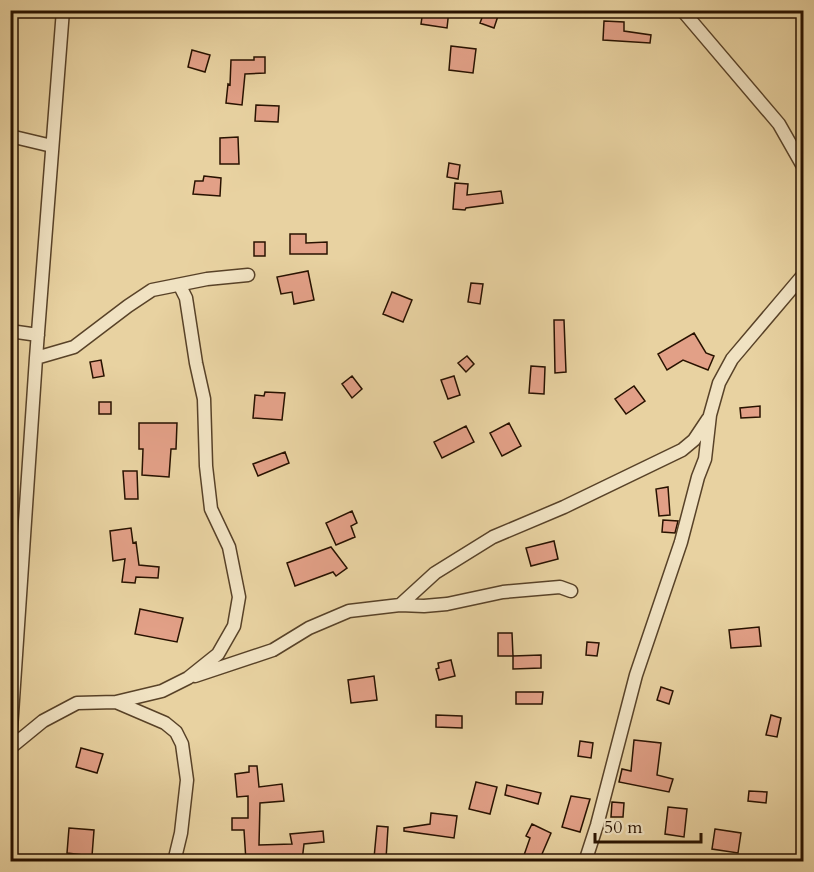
<svg xmlns="http://www.w3.org/2000/svg" width="814" height="872" viewBox="0 0 814 872" font-family="Cardo,serif">
<style>
.building{fill:#e2a087;stroke:#281200;stroke-width:1.5}
.lines{fill:none;stroke-linecap:round;stroke-linejoin:round}
.street-casing{stroke:#584228;stroke-width:15}
.street{stroke:#f0e2c2;stroke-width:12}
</style>
<rect width="100%" height="100%" fill="#e8d2a1"/>
<filter id="stains"><feTurbulence type="fractalNoise" baseFrequency=".00333" numOctaves="4"/><feColorMatrix values="0 0 0 0 .2 0 0 0 0 .09 0 0 0 0 .02 0 0 0 .5 -.17"/></filter>
<radialGradient id="worn" r=".72"><stop offset=".6" stop-color="#630" stop-opacity="0"/><stop offset="1" stop-color="#630" stop-opacity=".3"/></radialGradient>
<path class="building" d="M423 10H449L447 28 421 24Z
M485 10H500L494 28 480 23Z
M604 21 624 22V31L651 35 650 43 603 40Z
M451 46 476 49 473 73 449 70Z
M192 50 210 55 205 72 188 67Z
M254 57H265V73L245 74 242 105 226 103 228 84 230 85 231 60H254Z
M256 105 279 106 278 122 255 121Z
M238 137 239 164H220V138Z
M449 163 460 165 458 179 447 177Z
M204 176 221 178 220 196 193 194 195 181H203Z
M455 183 468 184 467 195 501 191 503 203 466 208 465 210 453 209Z
M290 234H306V243L327 242V254H290Z
M254 242H265V256H254Z
M308 271 314 300 294 304 292 292 281 294 277 277Z
M471 283 483 284 480 304 468 302Z
M392 292 412 300 403 322 383 314Z
M554 320H564L566 372 555 373Z
M694 333 706 353 714 356 708 370 683 360 667 370 658 354Z
M467 356 474 364 466 372 458 363Z
M101 360 104 376 93 378 90 362Z
M531 366 545 367 544 394 529 393Z
M352 376 362 389 352 398 342 384Z
M454 376 460 395 448 399 441 380Z
M634 386 645 401 626 414 615 399Z
M265 392 285 393 282 420 253 418 255 395 264 396Z
M99 402H111V414H99Z
M760 406V417L741 418 740 408Z
M139 423H177L176 449H171L169 477 142 475 143 449H139Z
M509 423 521 446 502 456 490 433Z
M466 426 474 442 442 458 434 442Z
M285 452 289 463 258 476 253 464Z
M123 471H137L138 499H125Z
M668 487 670 515 659 516 656 489Z
M352 511 357 523 351 526 355 537 336 545 326 523Z
M663 520 678 521 675 533 662 532Z
M131 528 133 543 136 542 139 565 159 567 158 578 136 577 135 583 122 582 125 559 113 561 110 531Z
M554 541 558 559 531 566 526 548Z
M331 547 347 568 336 576 333 572 295 586 287 563Z
M140 609 183 618 177 642 135 634Z
M759 627 761 646 731 648 729 630Z
M498 633H512L513 656H498Z
M587 642 599 643 597 656 586 655Z
M541 655V668L513 669V656Z
M451 660 455 676 439 680 436 669 439 668 438 663Z
M374 676 377 700 351 703 348 680Z
M661 687 673 691 669 704 657 700Z
M516 692H543L542 704H516Z
M436 715 462 716V728L436 727Z
M771 715 781 718 777 737 766 735Z
M634 740 661 743 657 775 673 779 669 792 619 782 622 769 631 771Z
M580 741 593 743 591 758 578 756Z
M81 748 103 754 97 773 76 767Z
M249 766H257L259 787 282 784 284 801 260 803 259 845 292 844 290 834 323 831 324 842 304 844 302 861H246L244 830H232V818H248V796L237 797 235 774 249 772Z
M476 782 497 787 490 814 469 809Z
M507 785 541 793 538 804 505 795Z
M749 791 767 792 766 803 748 801Z
M571 796 590 799 580 832 562 827Z
M612 802 624 803 623 817H611Z
M668 807 687 809 684 837 665 834Z
M431 813 457 816 454 838 404 831V828L430 824Z
M532 824 551 833 539 861H522L530 838 526 836Z
M377 826 388 827 386 859 374 858Z
M69 828 94 830 92 856 67 853Z
M715 829 741 833 738 853 712 849Z"/>
<g class="lines">
<g class="street-casing">
<path id="street" d="M682 10 779 124 804 168
M10 136 52 146
M10 331 38 335
M36 358 74 347 128 306 152 290 207 279 248 275
M400 605 435 573 493 537 564 507 682 450 694 440 708 419
M195 676 273 650 309 628 349 611 400 605 424 606 447 604 503 592 560 587 571 591
M116 702 162 691 188 678 218 654 234 626 239 597 229 547 211 509 206 466 204 399 196 363 186 298 180 286
M10 744 36 358 63 10
M10 748 43 721 77 703 116 702 165 723 176 732 182 744 187 780 181 833 174 862
M585 862 597 825 636 675 681 542 698 477 705 459 710 415 719 383 732 359 804 274"/>
</g>
<use href="#street" class="street"/>
</g>
<rect width="814" height="872" fill="none" stroke="#e8d2a1" stroke-width="36"/>
<rect x="12" y="12" width="790" height="848" fill="none" stroke="#281200" stroke-width="3"/>
<rect x="18" y="18" width="778" height="836" fill="none" stroke="#281200" stroke-width="1.5"/>
<path d="M595 833v9h106v-9" fill="none" stroke="#281200" stroke-width="3"/>
<text x="604" y="833" font-size="18" fill="#281200" stroke="#f0e2c2" stroke-width="4.5" paint-order="stroke">50 m</text>
<rect width="100%" height="100%" filter="url(#stains)"/>
<rect width="100%" height="100%" fill="url(#worn)"/>
</svg>
